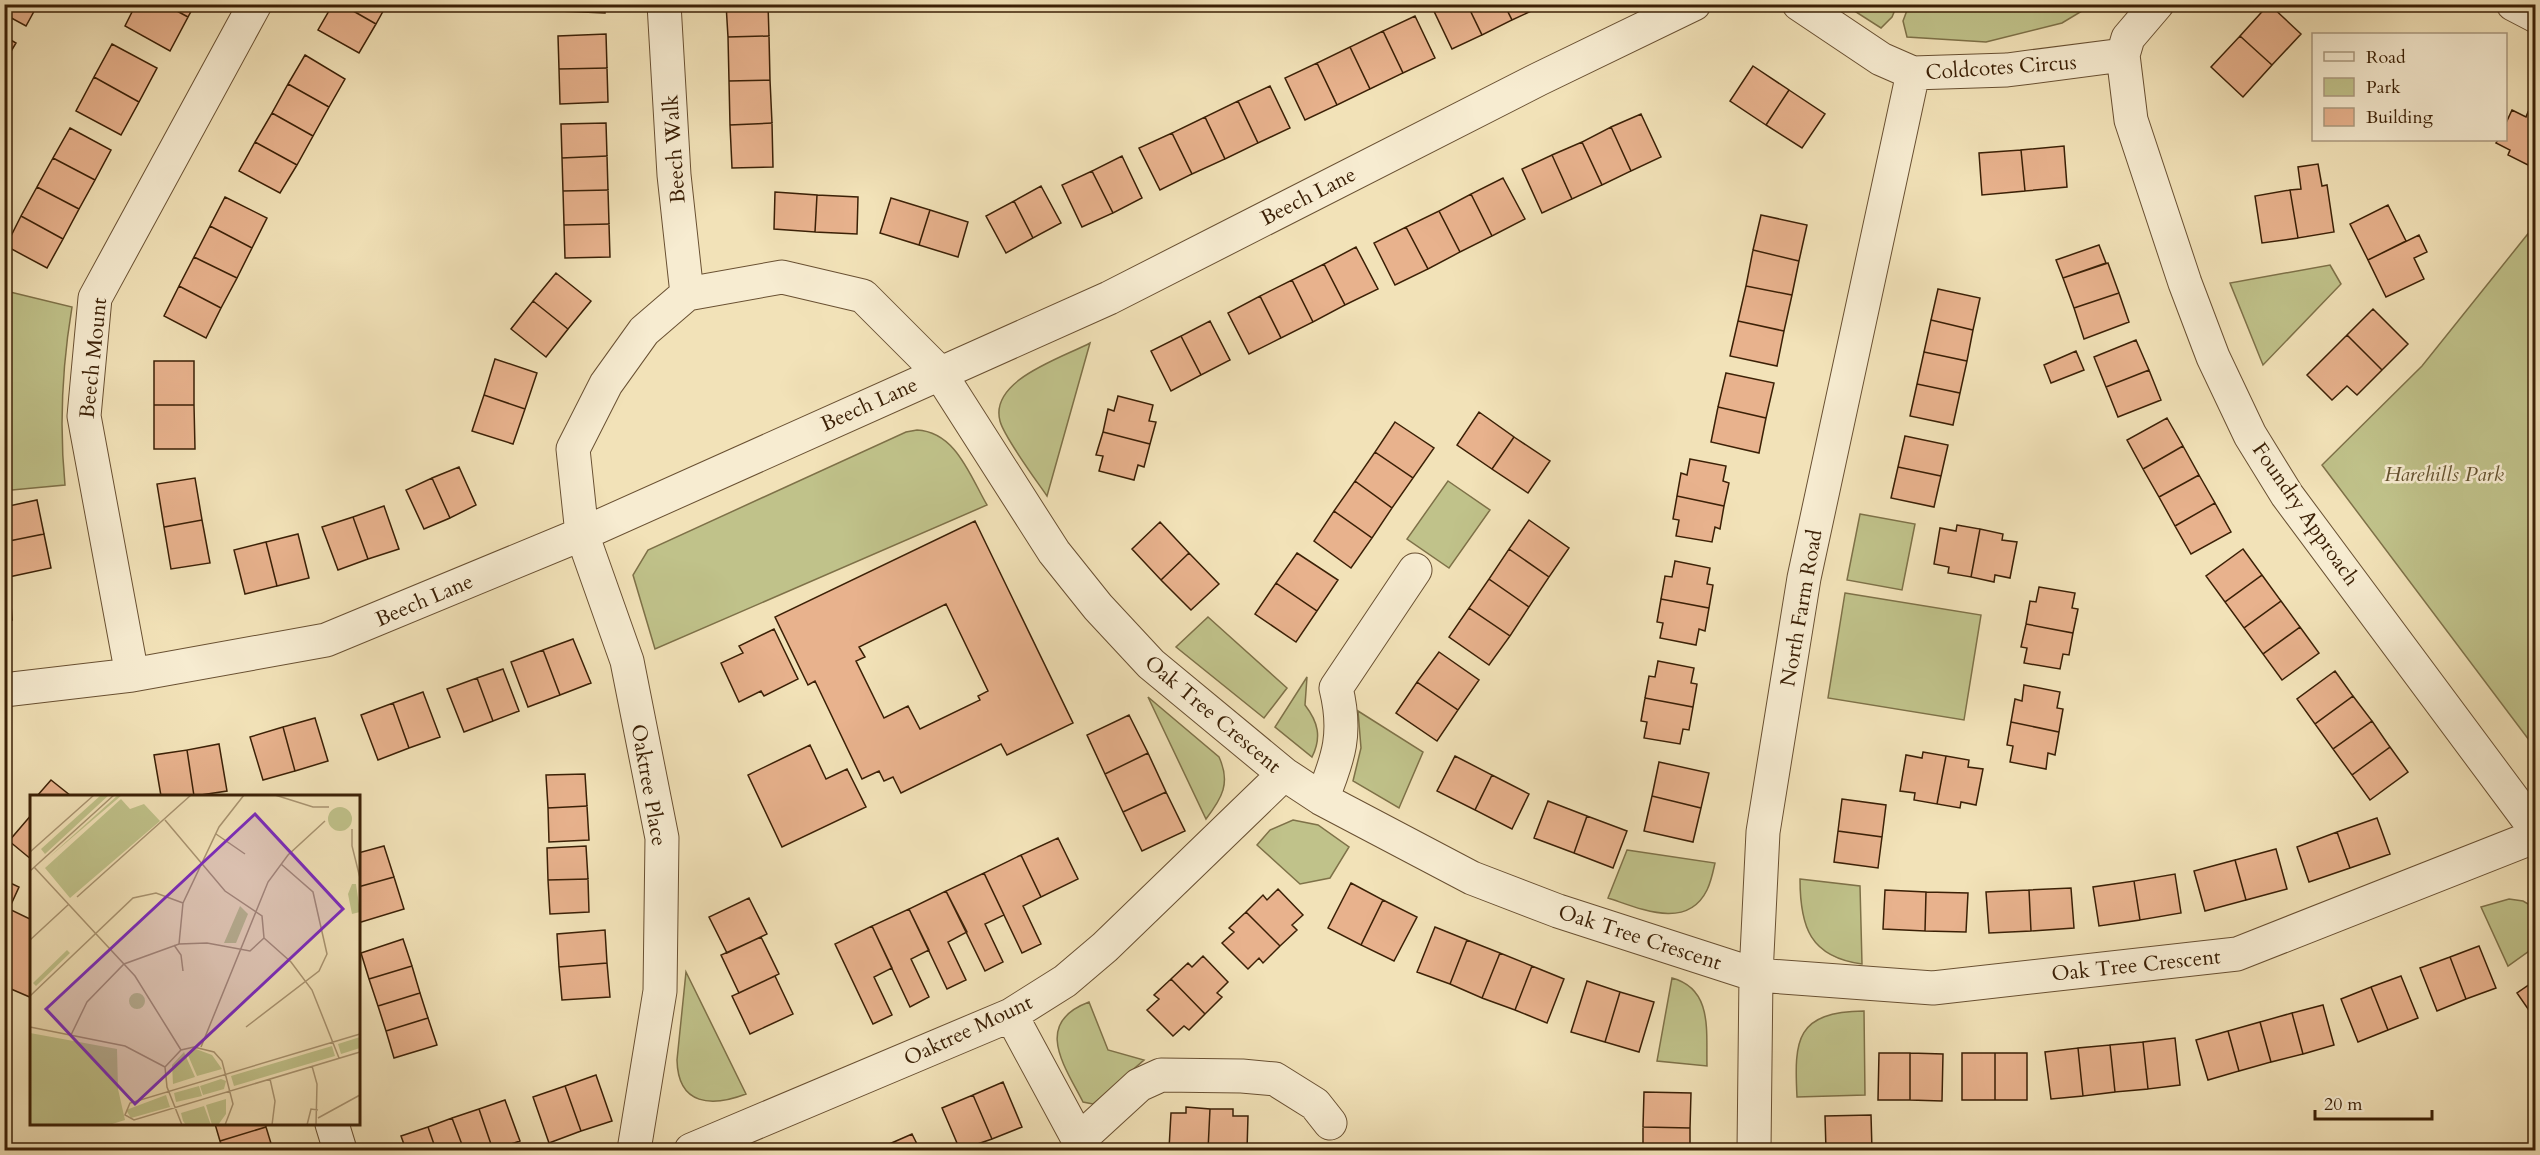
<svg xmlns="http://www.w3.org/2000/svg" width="2540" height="1155" viewBox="0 0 2540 1155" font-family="Cardo,serif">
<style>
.green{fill:#c0c28a;stroke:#7e7148;stroke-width:1.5}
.building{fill:#e8b28d;stroke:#3b2006;stroke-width:1.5;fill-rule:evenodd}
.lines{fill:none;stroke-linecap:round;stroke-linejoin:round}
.minor-casing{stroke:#695032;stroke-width:35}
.minor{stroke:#f7ecd1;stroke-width:33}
.labels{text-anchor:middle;stroke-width:5;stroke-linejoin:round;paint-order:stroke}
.street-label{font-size:21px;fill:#3b2006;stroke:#f7ecd1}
.park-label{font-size:21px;font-style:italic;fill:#63512e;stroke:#f7ecd1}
.inset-road{fill:none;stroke:#a99471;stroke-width:1.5}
.view{fill:#7b2cbf;fill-opacity:0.15;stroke:#7b2cbf;stroke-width:3}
.inset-edge{fill:none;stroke:#3b2006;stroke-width:3}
</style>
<rect width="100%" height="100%" fill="#f2e2b8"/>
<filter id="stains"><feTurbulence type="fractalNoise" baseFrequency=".00333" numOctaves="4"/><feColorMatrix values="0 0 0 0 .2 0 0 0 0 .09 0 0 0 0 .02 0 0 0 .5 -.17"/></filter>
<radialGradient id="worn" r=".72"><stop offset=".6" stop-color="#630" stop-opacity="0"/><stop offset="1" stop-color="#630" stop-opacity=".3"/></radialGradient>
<path class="green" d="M1845 5 1897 4V5L1892 17 1881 28Z
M1909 5V4L2092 5 2062 23 1986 42 1907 37 1903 21Z
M2535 225V748L2322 465 2422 366Z
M2330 265 2341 284 2263 365 2230 283Z
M6 291 72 307C62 367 59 424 65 485L12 490 5 480Z
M1090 343 1047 496C1036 480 1004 437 1000 421 989 380 1062 358 1090 343Z
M917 430C956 432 970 476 987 505L655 649 633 575 648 550 906 432Z
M1448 481 1490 510 1449 568 1407 539Z
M1860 514 1915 524 1902 590 1847 580Z
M1845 593 1981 615 1964 720 1828 698Z
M1208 617 1287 688 1264 718 1176 647Z
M1307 677 1305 705C1318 722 1322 737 1312 757L1275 727Z
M1148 697 1219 757C1231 783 1222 798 1206 819Z
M1358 711 1423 752 1399 808 1353 781 1361 748Z
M1293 820 1318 825 1349 847 1330 878 1300 884 1257 845 1270 830Z
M1627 850 1715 863C1713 872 1711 882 1707 890 1687 931 1639 908 1608 898Z
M1800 879 1860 886 1862 964C1810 957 1800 927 1800 879Z
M2509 899 2523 901 2535 908 2536 946 2508 966 2481 907Z
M686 972 746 1094C712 1107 678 1106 677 1060Z
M1672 978C1713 989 1706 1031 1707 1066L1657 1061Z
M1089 1002 1108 1050 1144 1060 1093 1104 1083 1102C1064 1065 1033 1023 1089 1002Z
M1864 1011 1865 1095 1797 1097C1794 1039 1796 1012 1864 1011Z"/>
<path class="building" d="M4 4H38L26 26 4 14Z
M136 4H164L188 17 170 51 125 26Z
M164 4H195L188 17Z
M333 4H341L376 24 359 53 318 30Z
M341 4H387L376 24Z
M559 4H605V13L559 11Z
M726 4H768L769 36 728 37Z
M1438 4H1467L1482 35 1452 49 1432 7Z
M1467 4H1504L1512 20 1482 35Z
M1504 4H1541L1542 6 1512 20Z
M2269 4 2301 34 2272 65 2240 36Z
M1415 16 1435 58 1403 73 1383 31Z
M1383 31 1403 73 1370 89 1350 47Z
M606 34 607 68 559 69 558 36Z
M4 36 16 43 4 63Z
M769 36 770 80 729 81 728 37Z
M2240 36 2272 65 2243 97 2211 67Z
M112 44 157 68 139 102 94 77Z
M1350 47 1370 89 1337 105 1317 63Z
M305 55 345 79 329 107 288 84Z
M1317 63 1337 105 1305 120 1285 78Z
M1753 66 1789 90 1766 125 1730 101Z
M607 68 608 102 560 104 559 69Z
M94 77 139 102 121 135 76 111Z
M770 80 772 123 730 125 729 81Z
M288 84 329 107 313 136 272 113Z
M1270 86 1290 128 1258 143 1238 101Z
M1789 90 1825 114 1802 148 1766 125Z
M1238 101 1258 143 1225 159 1205 117Z
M2512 110 2526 117 2528 112 2536 115V150L2528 165 2508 155 2510 150 2496 143 2498 140H2506V123Z
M272 113 313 136 297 165 255 142Z
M1641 114 1661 157 1631 171 1611 127Z
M1205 117 1225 159 1192 174 1172 133Z
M606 123 607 156 562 158 561 124Z
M772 123 773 167 732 168 730 125Z
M1611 127 1631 171 1602 185 1582 142Z
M70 128 111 150 95 180 53 158Z
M1172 133 1192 174 1160 190 1139 148Z
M255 142 297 165 280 193 239 171Z
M1582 142 1602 185 1572 199 1552 155Z
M2064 146 2067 187 2025 191 2021 150Z
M2021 150 2025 191 1982 195 1979 153Z
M2536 150V169L2528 165Z
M1552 155 1572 199 1542 213 1522 169Z
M607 156 608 190 563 191 562 158Z
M1122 156 1142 198 1113 213 1092 171Z
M53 158 95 180 79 209 37 187Z
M2318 164 2322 186 2327 185 2334 232 2298 238 2290 190 2301 189 2298 167Z
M1092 171 1113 213 1082 227 1062 185Z
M1503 178 1525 219 1492 236 1471 194Z
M1041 186 1061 223 1033 238 1014 201Z
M37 187 79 209 63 239 21 216Z
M608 190 609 224 564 225 563 191Z
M2290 190 2298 238 2262 243 2255 196Z
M775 192 817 195 815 232 774 229Z
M1471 194 1492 236 1460 252 1439 211Z
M817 195 858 197 857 234 815 232Z
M225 197 267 218 252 248 210 226Z
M891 198 930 210 919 245 880 233Z
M1014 201 1033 238 1006 253 986 216Z
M2388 205 2406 241 2368 260 2350 224Z
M930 210 968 222 958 257 919 245Z
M1439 211 1460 252 1428 269 1406 227Z
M1761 215 1807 225 1799 261 1753 250Z
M21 216 63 239 47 268 6 246Z
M609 224 610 257 565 258 564 225Z
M210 226 252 248 237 278 194 257Z
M1406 227 1428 269 1395 285 1374 243Z
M2419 235 2427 252 2414 258 2424 279 2386 297 2368 260Z
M2099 245 2106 263 2063 278 2056 260Z
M1356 247 1378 289 1345 305 1324 264Z
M1753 250 1799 261 1792 295 1746 286Z
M194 257 237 278 221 308 179 286Z
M2108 263 2119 293 2074 308 2063 278Z
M1324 264 1345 305 1313 322 1292 280Z
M556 273 591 301 568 329 533 301Z
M1292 280 1313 322 1281 338 1260 296Z
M179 286 221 308 206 338 164 316Z
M1746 286 1792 295 1784 331 1738 321Z
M1938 289 1980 298 1973 330 1931 320Z
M2119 293 2129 322 2084 339 2074 308Z
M1260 296 1281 338 1249 354 1228 313Z
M533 301 568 329 546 357 511 329Z
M2373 309 2408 344 2382 370 2347 335Z
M1931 320 1973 330 1967 361 1924 352Z
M1210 321 1230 360 1201 375 1181 336Z
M1738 321 1784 331 1777 366 1730 356Z
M2347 335 2382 370 2357 395 2347 386 2332 400 2307 375Z
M1181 336 1201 375 1171 391 1151 351Z
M2136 340 2149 370 2106 387 2094 357Z
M2076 351 2084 370 2051 383 2044 365Z
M1924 352 1967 361 1960 393 1917 384Z
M495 359 537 373 525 409 484 395Z
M154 361H194V405H154Z
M2149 370 2161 400 2118 417 2106 387Z
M1726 373 1774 383 1766 418 1718 407Z
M1917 384 1960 393 1953 425 1910 416Z
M484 395 525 409 513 444 472 431Z
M1118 396 1153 405 1149 421 1156 422 1150 444 1103 432 1108 409 1114 411Z
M154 405H194L195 449H154Z
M1718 407 1766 418 1759 453 1711 442Z
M1479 412 1514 437 1492 469 1457 445Z
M2167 418 2183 446 2143 469 2127 440Z
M1395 422 1434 448 1413 478 1375 452Z
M1103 432 1150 444 1144 467 1138 465 1134 480 1099 471 1103 456 1096 455Z
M1905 436 1948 445 1941 476 1898 467Z
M1514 437 1550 461 1528 493 1492 469Z
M2183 446 2199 475 2159 497 2143 469Z
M1375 452 1413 478 1392 508 1355 481Z
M1690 459 1726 466 1723 481 1729 483 1724 506 1677 496 1681 473 1687 475Z
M459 467 476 505 450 518 432 478Z
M1898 467 1941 476 1934 507 1891 498Z
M2199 475 2215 503 2175 526 2159 497Z
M195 478 202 520 164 527 157 484Z
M432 478 450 518 424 529 406 490Z
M1355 481 1392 508 1372 538 1334 511Z
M1677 496 1724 506 1720 529 1715 527 1712 542 1676 536 1679 520 1673 519Z
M37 500 44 534 4 542V507Z
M2215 503 2231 532 2191 554 2175 526Z
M384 506 399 549 368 559 353 517Z
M1334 511 1372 538 1351 568 1314 541Z
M353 517 368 559 338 570 322 527Z
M202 520 210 563 171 569 164 527Z
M1529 520 1569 548 1549 577 1509 549Z
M975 521 1073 723 1007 755 1001 744 901 793 893 777 884 781 879 771 862 779 815 681 808 685 775 617ZM946 604 988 691 978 696 980 700 920 729 908 706 884 718 856 661 865 657 859 647Z
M1160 522 1189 553 1161 580 1132 549Z
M1957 525 1980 529 1971 577 1948 573 1949 567 1934 564 1940 528 1956 531Z
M1980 529 2003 534 2002 540 2017 542 2010 578 1995 575 1994 582 1971 577Z
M44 534 51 568 4 578V542Z
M298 534 309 578 277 586 266 542Z
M266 542 277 586 245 594 234 550Z
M1509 549 1549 577 1529 607 1489 579Z
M2243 549 2262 575 2225 602 2206 576Z
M1189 553 1219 584 1191 610 1161 580Z
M1297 553 1338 580 1317 611 1276 583Z
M1675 561 1710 568 1707 584 1713 585 1709 608 1661 599 1665 576 1672 577Z
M2262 575 2281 601 2244 628 2225 602Z
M1489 579 1529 607 1510 636 1469 608Z
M1276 583 1317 611 1296 642 1255 614Z
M2039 587 2075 593 2072 608 2078 609 2073 633 2026 624 2030 601 2036 602Z
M4 588H10L12 620H4Z
M1661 599 1709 608 1705 631 1699 629 1696 645 1660 638 1663 623 1657 622Z
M2281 601 2300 627 2263 654 2244 628Z
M1469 608 1510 636 1489 665 1449 637Z
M2026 624 2073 633 2069 655 2063 654 2060 669 2024 663 2027 648 2021 647Z
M2300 627 2319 653 2282 680 2263 654Z
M774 629 798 679 764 696 761 691 739 702 721 663 743 653 739 646Z
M573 639 591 683 560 695 543 650Z
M543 650 560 695 528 707 511 662Z
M1439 652 1479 680 1458 710 1417 682Z
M1658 661 1694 668 1691 683 1697 684 1693 707 1645 698 1649 676 1655 677Z
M503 669 519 711 493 721 477 678Z
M2335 671 2353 696 2315 724 2297 699Z
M477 678 493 721 464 732 447 689Z
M1417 682 1458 710 1437 741 1396 713Z
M2024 685 2060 692 2057 708 2063 709 2059 732 2011 722 2015 699 2022 701Z
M423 692 440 737 409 748 393 703Z
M2353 696 2372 721 2333 749 2315 724Z
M1645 698 1693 707 1689 730 1683 729 1680 744 1644 738 1647 722 1641 721Z
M393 703 409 748 378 760 361 715Z
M1129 715 1148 753 1105 774 1087 735Z
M315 718 328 761 295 771 283 727Z
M2372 721 2390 747 2352 775 2333 749Z
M2011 722 2059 732 2055 755 2048 753 2046 769 2010 762 2013 746 2007 745Z
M283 727 295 771 263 780 250 737Z
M219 744 227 791 194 796 187 750Z
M810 745 826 779 847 769 866 807 782 847 748 775Z
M2390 747 2408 772 2370 800 2352 775Z
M187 750 194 796H161L154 755Z
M1923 752 1946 756 1937 804 1914 800 1915 793 1900 791 1906 755 1922 758Z
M1148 753 1166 792 1123 812 1105 774Z
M1455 756 1492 775 1475 810 1437 791Z
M1946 756 1969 760 1968 767 1983 769 1976 805 1961 802 1960 808 1937 804Z
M1659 762 1709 773 1701 808 1652 796Z
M585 774 587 806 548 808 546 775Z
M1492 775 1529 794 1512 829 1475 810Z
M51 780 71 796H37Z
M1166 792 1185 831 1142 851 1123 812Z
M1652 796 1701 808 1693 842 1644 831Z
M1842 799 1886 805 1882 837 1838 831Z
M1548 801 1587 816 1574 853 1534 838Z
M587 806 589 840 549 842 548 808Z
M32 814V860L9 841Z
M1587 816 1627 831 1613 868 1574 853Z
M2377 818 2390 854 2350 868 2337 832Z
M1838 831 1882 837 1878 868 1834 862Z
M2337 832 2350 868 2309 882 2297 847Z
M1058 838 1078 879 1041 897 1021 855Z
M384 846 394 877 358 887V853Z
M586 846 588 879 548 880 547 848Z
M2276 849 2287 889 2246 900 2235 860Z
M1021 855 1041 897 1023 906 1041 944 1022 953 984 873Z
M2235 860 2246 900 2205 911 2194 871Z
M984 873 1004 915 985 924 1003 962 985 971 946 891Z
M2175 874 2181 913 2140 920 2134 881Z
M394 877 404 909 358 923V887Z
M588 879 589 912 550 914 548 880Z
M4 880 19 887 9 909 32 920V998L4 986Z
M2134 881 2140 920 2099 926 2093 887Z
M1351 883 1383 900 1361 945 1328 928Z
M2071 888 2074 928 2031 931 2029 890Z
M1278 889 1303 915 1292 925 1297 930 1280 946 1246 912 1263 895 1267 900Z
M1885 890 1926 892 1925 931 1883 929Z
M2029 890 2031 931 1989 933 1986 892Z
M946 891 967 932 948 942 966 980 947 989 909 909Z
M1926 892 1968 893 1966 932 1925 931Z
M749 898 767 934 727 953 709 917Z
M1383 900 1417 917 1394 961 1361 945Z
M909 909 929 950 911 959 929 997 910 1007 872 926Z
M1246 912 1280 946 1263 963 1259 958 1248 969 1222 943 1234 932 1229 928Z
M872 926 892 968 874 977 892 1015 873 1024 835 944Z
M1435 927 1467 940 1450 984 1417 972Z
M605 930 607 963 559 967 557 934Z
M761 937 779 974 739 993 721 955Z
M403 939 412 966 369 979 361 953Z
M1467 940 1500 953 1482 998 1450 984Z
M2479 946 2496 988 2466 999 2450 957Z
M1500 953 1532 966 1515 1010 1482 998Z
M1203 956 1228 982 1217 993 1222 997 1205 1014 1171 979 1188 963 1192 967Z
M2450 957 2466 999 2437 1011 2420 968Z
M607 963 610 997 562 1000 559 967Z
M412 966 420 993 378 1006 369 979Z
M1532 966 1564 979 1547 1023 1515 1010Z
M775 976 793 1014 750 1034 732 996Z
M2401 976 2418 1018 2388 1030 2371 987Z
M1171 979 1205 1014 1189 1030 1184 1026 1173 1036 1147 1010 1159 999 1154 995Z
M2536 980V1018L2535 1019 2517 993Z
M1587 981 1620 992 1605 1042 1571 1032Z
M2371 987 2388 1030 2358 1042 2341 999Z
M1620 992 1654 1002 1639 1052 1605 1042Z
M420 993 428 1018 386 1031 378 1006Z
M2323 1005 2334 1045 2303 1054 2292 1013Z
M2292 1013 2303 1054 2271 1062 2260 1022Z
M428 1018 437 1045 394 1058 386 1031Z
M2260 1022 2271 1062 2239 1071 2228 1031Z
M2228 1031 2239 1071 2208 1080 2196 1040Z
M2175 1038 2180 1085 2148 1089 2143 1042Z
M2143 1042 2148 1089 2115 1092 2110 1045Z
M2110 1045 2115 1092 2083 1096 2078 1048Z
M2078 1048 2083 1096 2051 1099 2045 1052Z
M1879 1053H1910V1100H1878Z
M1910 1053 1943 1054 1942 1101 1910 1100Z
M1962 1053H1995V1100H1962Z
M1995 1053H2027V1100H1995Z
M596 1075 612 1121 581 1131 565 1086Z
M1003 1082 1022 1127 992 1139 973 1095Z
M565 1086 581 1131 549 1143 533 1097Z
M1644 1092 1691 1093 1690 1128 1643 1127Z
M973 1095 992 1139 960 1150 942 1108Z
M505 1100 520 1141 493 1150 479 1109Z
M1186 1107 1210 1109 1208 1150 1169 1149 1171 1113H1186Z
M479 1109 493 1150H464L452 1118Z
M1210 1109H1233V1116H1248L1247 1150H1208Z
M1871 1115 1872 1150H1826L1825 1116Z
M452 1118 464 1150H436L428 1127Z
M215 1124H265L266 1127 220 1141Z
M266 1127 273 1150H223L220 1141Z
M428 1127 436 1150H406L401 1136Z
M1643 1127 1690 1128V1150H1643Z
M912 1134 920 1150H889L887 1145Z
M887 1145 889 1150H875Z"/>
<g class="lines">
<g class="minor-casing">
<path id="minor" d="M664 4 674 175 687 294
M1799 4 1881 59 1913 73 2007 70 2123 55
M2157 4 2128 38 2123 55 2131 120 2185 283 2213 357 2250 435 2287 495 2536 830
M2513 4 2536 16
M132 675 84 416 95 298 255 4
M4 690 132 675 326 640 582 534 1109 298 1539 79 1694 4
M1322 799C1339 757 1347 733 1336 688L1415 570
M1011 1015 1084 1150
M332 1124 340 1150
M1079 1140 1139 1085 1161 1075 1242 1076 1275 1079 1315 1104 1330 1123
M634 1150 660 991 662 838 627 661 582 534 573 449 606 384 644 331 687 294 782 277 863 296 939 372 1054 552 1098 607 1151 664 1284 774 1322 799 1472 878 1558 911 1756 975 1933 988 2237 954 2536 836
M691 1150 1011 1015 1065 981 1105 947 1284 774
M1754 1150 1756 975 1763 832 1804 578 1913 73"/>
</g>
<use href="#minor" class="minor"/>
</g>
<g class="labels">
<g class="street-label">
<text transform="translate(2001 67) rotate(-4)" y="7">Coldcotes Circus</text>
<text transform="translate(674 149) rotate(-94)" y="7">Beech Walk</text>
<text transform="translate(1308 196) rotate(-27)" y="7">Beech Lane</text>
<text transform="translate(93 358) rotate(-84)" y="7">Beech Mount</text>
<text transform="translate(869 404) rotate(-24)" y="7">Beech Lane</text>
<text transform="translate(2306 514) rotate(55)" y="7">Foundry Approach</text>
<text transform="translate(424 600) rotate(-23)" y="7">Beech Lane</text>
<text transform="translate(1801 608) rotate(-80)" y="7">North Farm Road</text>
<text transform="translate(1213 714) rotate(40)" y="7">Oak Tree Crescent</text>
<text transform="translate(649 785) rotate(80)" y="7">Oaktree Place</text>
<text transform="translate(1640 937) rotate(18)" y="7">Oak Tree Crescent</text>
<text transform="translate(2136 965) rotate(-6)" y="7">Oak Tree Crescent</text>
<text transform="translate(968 1030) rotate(-25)" y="7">Oaktree Mount</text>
</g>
<g class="park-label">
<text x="2444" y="481">Harehills Park</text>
</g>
</g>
<g transform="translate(30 795)">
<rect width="330" height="330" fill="#f2e2b8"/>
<path d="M71 0H79L15 59 11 54ZM88 0H92L18 63ZM91 4 100 14 114 9 130 26 40 103 15 73ZM298 24a12 12 0 1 1 24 0a12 12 0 1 1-24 0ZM322 89H326L330 117 322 119 318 99ZM210 111 218 119 206 148H194ZM37 155 40 158 6 191 3 188ZM99 206a8 8 0 1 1 16 0a8 8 0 1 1-16 0ZM0 238 87 254 88 294 95 325 79 330H0ZM330 242V253L311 259 308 249ZM302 251 305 261 204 291 201 281ZM166 254 182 260 192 274 167 281 157 258ZM154 257 165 282 143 289 142 270ZM191 284 196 286 194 294 173 300 170 291ZM169 291 172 301 146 307 144 298ZM136 300 140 312 101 323 96 315ZM196 304V319L188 330H182L176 310ZM174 311 181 330H156L153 326 151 318Z" fill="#c0c28a"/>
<path class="inset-road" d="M245 0 283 12H299M322 34V51L330 83M186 39 215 59M0 57 64 0M4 72 105 181 151 255M0 76 84 0M47 102 161 0M234 143 261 167 282 195 309 263M0 145 39 109M149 149 153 108 189 32 214 0M144 150 151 160 153 176M0 201 103 103 126 98 153 108M0 232 95 251 135 272M216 232 289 176 297 159 283 97 251 69M330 239 100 308 95 320 104 325 330 257M41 240 57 207 94 169 149 149 177 148 220 156 234 143 232 121 195 96 135 25M171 252 238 87 258 60 295 26M282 271 287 289 286 330M240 284 245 306 242 330M288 323 330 300M152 330 137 292 135 272 151 255 164 252 184 257 192 266 203 309 195 330M277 330 281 314 288 315"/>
<path class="view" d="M225 19 313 114 105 309 16 214Z"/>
<rect width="330" height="330" class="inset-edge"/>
</g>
<rect width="2540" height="1155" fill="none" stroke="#f2e2b8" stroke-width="24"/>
<rect x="6" y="6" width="2528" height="1143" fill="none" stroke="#3b2006" stroke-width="3"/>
<rect x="12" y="12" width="2516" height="1131" fill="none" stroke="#3b2006" stroke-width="1.5"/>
<rect x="2312" y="33" width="195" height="108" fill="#f7ecd1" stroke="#ac9a80" stroke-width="1.5"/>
<rect x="2324" y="52" width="30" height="9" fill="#f7ecd1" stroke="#ac9a80" stroke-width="1.5"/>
<text x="2366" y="63" font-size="18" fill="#3b2006">Road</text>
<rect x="2324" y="78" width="30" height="18" fill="#c0c28a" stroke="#ac9a80" stroke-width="1.5"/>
<text x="2366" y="93" font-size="18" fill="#3b2006">Park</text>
<rect x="2324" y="108" width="30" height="18" fill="#e8b28d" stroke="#ac9a80" stroke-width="1.5"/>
<text x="2366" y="123" font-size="18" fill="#3b2006">Building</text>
<path d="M2315 1110v9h117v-9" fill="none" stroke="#3b2006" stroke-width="3"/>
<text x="2324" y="1110" font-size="18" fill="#3b2006" stroke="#f7ecd1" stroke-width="4.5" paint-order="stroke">20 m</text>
<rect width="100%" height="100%" filter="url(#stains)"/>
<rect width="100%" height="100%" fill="url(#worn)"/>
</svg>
